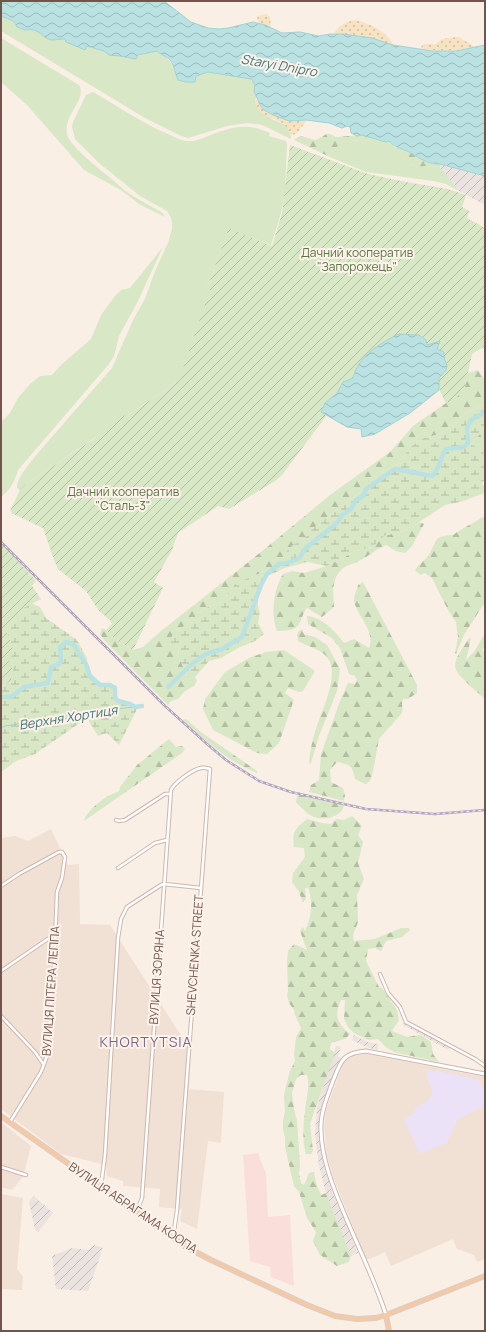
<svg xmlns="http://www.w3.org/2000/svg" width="486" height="1332" viewBox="0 0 486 1332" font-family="Manrope,sans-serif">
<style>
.residential{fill:#f1e0d4}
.commercial{fill:#fadeda}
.industrial{fill:url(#industrial-furrows)}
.education{fill:#ece2f7}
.grass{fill:#d8e7c5}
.forest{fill:url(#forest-firs)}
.wetland{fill:url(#wetland-marsh)}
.sand{fill:url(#sand-dots)}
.garden{fill:url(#garden-furrows)}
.water{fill:url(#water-waves);stroke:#a2d3d3}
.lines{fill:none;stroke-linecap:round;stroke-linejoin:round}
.stream{stroke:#a2d3d3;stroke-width:1}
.river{stroke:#bbe2e2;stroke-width:4.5}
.minor-casing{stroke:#cdb8af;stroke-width:4.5}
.tertiary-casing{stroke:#cdb8af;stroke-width:5}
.primary-casing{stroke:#d7cfcd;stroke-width:6}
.minor{stroke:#fff;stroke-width:2.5}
.tertiary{stroke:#fff;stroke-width:3}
.primary{stroke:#f4c9a3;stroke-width:4}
.rail-casing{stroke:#b0a5c3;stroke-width:2.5}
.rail{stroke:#fef3eb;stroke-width:1;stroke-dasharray:3;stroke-linecap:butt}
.labels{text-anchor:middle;stroke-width:4;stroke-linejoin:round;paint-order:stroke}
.park-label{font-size:12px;fill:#5c7645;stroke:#fef3eb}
.street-label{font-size:12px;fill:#71544c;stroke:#fef3eb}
.water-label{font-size:13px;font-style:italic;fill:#427576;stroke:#fef3eb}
.quarter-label{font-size:14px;letter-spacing:1px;fill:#7a648d;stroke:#fef3eb}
</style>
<defs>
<pattern id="industrial-furrows" width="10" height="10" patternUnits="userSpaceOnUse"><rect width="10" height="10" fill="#ebe3df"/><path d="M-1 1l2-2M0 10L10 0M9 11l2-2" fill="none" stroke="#c3bbb7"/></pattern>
<pattern id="forest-firs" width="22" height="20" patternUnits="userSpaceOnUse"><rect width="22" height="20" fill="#d8e7c5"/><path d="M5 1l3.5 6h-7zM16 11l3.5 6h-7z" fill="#b4bea2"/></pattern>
<pattern id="wetland-marsh" width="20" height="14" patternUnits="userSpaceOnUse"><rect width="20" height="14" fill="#d8e7c5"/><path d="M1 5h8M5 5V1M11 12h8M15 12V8" fill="none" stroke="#b4bea2"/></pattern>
<pattern id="sand-dots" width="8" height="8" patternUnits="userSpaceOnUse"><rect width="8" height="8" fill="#f7e3c2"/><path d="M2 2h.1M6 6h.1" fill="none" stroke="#ccbba0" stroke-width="1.8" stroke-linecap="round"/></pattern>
<pattern id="garden-furrows" width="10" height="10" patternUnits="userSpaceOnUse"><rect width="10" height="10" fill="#d8e7c5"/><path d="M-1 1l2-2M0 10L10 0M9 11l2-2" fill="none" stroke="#b4bea2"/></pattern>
<pattern id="water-waves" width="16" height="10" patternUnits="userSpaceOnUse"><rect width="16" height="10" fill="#bbe2e2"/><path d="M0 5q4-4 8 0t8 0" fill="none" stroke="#9cbab9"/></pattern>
</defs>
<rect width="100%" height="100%" fill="#faefe5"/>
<path class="residential" d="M51 829 68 865 79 864 80 924 110 925 191 1051 189 1089 224 1092 221 1143 208 1141 197 1229 180 1221 182 1209 159 1207 160 1189 123 1186V1181L107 1176 106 1165 61 1154 1 1109V838L15 836 28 841Z
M362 1053 485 1077V1259L477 1262 474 1255 457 1249 453 1239 391 1266 385 1252 370 1259H366L332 1174 327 1156 324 1127 326 1110 344 1061 350 1056Z
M1 1122 31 1146 23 1177 12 1190 1 1187Z
M1 1194 23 1198 17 1269 23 1277 22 1290 1 1289Z"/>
<path class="commercial" d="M258 1153 266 1174 268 1217 290 1215 294 1286 271 1277 270 1267 250 1261 243 1155Z"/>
<path class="industrial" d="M440 164 485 176V205L459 191 441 169 440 167Z
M404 1022 450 1047 448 1050 402 1024Z
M354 1035 368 1042 378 1044V1050L369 1048 352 1040Z
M336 1046 341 1047 338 1056 341 1058 332 1077 323 1106 319 1124 320 1134 324 1165 332 1191 358 1253 351 1256 326 1193 319 1166 315 1135 317 1107Z
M34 1196 53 1213 38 1232 35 1230 29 1202Z
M94 1245 103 1248 88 1291 56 1289 52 1256 72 1248 88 1250Z"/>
<path class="education" d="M429 1070 455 1074 479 1080 485 1093V1099L482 1107 458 1119 447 1143 419 1154 404 1119 416 1112 414 1108 427 1102 433 1093 426 1074Z"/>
<path class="grass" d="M1 16 8 19 25 30 30 29 57 39H65L66 42 84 50 87 46 116 55 136 59 138 56 157 51C172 60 172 64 178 80L186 82H195L196 76 208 72 251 79V81L256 85 255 94 257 97 254 101C259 107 264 114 270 118 282 125 290 122 291 139L262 125 248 123 227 126 188 138 181 136 145 118 1 31Z
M1 38 79 85C86 97 71 110 68 121 66 127 66 134 69 139 78 153 101 170 114 181 120 186 126 192 133 196 142 202 153 207 163 213L165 217 139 204 121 190 84 170 27 105 1 82Z
M92 92 95 93C120 108 144 124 170 135 175 137 181 141 187 141 194 142 201 139 208 136 232 127 245 122 270 133L269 136 286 141 287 144 285 192 281 213 271 245 229 229 207 288 212 291 181 379 25 485 20 490 17 488C16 478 31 462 37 454L112 368 134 318 145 299 155 271 168 243 172 229V223L171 218 167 211 140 196 99 163 75 139 72 127 73 122 86 95Z
M376 138 386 142 389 141 394 147 408 151 404 160 416 167 425 166 440 167 459 191 446 184 434 181 366 172 332 158V153L341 142 360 140H374Z
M163 247 137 303 119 336 114 356 109 364 18 470C15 481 10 490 1 497V422L10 413 18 398 30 384 40 376 52 375 62 364 91 339 101 315 115 296 121 290 130 288Z"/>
<path class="forest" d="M326 134H330L336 137 362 135 376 138 374 140H360L341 142 332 153V158L294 140C301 133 306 138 315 140L322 137Z
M408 151C417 158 428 164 440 164V167L425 166 415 167 412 164H405L404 160Z
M478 370 485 380V404L467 413 440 434 424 438 410 447 399 463 370 479 359 493 311 530 301 542 286 552 281 562 266 571 236 583 222 601 204 609 187 625 176 630 179 658 188 677H195L197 681 194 686 185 691 178 699 171 701 168 705 104 640 100 634 102 628 106 630 116 640 133 650 143 647 161 631 266 548 330 495 390 452 413 426 446 403 465 387 468 373Z
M485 429V454L472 444 483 430Z
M482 517 485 518V602L464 635 456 654 455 653 458 637 456 622 448 610 432 578 425 573 420 575 415 570C418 565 424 561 428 556 438 541 432 536 453 535 462 528 473 524 482 517Z
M419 522 424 524 412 546 405 553 396 551 386 545C376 549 369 556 359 561 354 564 346 565 342 569 331 579 333 594 334 607L322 617 307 608C303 613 303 616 300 622 297 631 285 631 277 631 270 614 274 589 283 574L292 571 304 573 327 566 356 551 372 547 384 536 407 530Z
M363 582 417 685V693L408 699H403C401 704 403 708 402 713L379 739 374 766 371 779 368 783 365 784 355 779C352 765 351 765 337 762L330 770 331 782 343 788 345 796 344 801 309 792 311 785 319 780 321 754 340 701 348 683 355 684 357 680 355 676 349 674 340 648 332 638 308 624 307 616C322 617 336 632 344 643L354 639 369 648C376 630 356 616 354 600 354 596 357 590 358 585Z
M302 629 304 634 315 637 327 645 340 669 337 691 319 736 311 763 310 764 309 762C310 752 312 741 315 732 320 714 339 678 329 660 323 649 308 647 298 641L297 634 299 631Z
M485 633V646L482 651H485V699C478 692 456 676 455 666 455 657 465 645 469 638L471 639 466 660 474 652Z
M284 650 315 671 303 691 299 692 288 688 285 693 294 700 279 743 267 754 257 753 213 730 203 709 205 699 225 672 249 658 266 652Z
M186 719 201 732 257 771V773C228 761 205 741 183 720Z
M169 739 176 747 182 746 185 749 182 753 84 821C85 813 101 800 108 796 111 794 116 793 119 791L120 787 137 765Z
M300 794 341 804 344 805C342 817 324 821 314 817 307 814 301 807 296 802L297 797Z
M352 816 362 826 358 835 363 842 358 863 364 879 357 895 358 922 353 935 354 941 375 939 401 928H409L410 930 402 937 386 941 381 951 375 948 368 949 366 961 379 987 382 988 397 1010 399 1020 392 1031 407 1037 420 1035 431 1042 433 1054 439 1062 394 1052 387 1048 378 1039 368 1040 354 1033 348 1027 344 1019 345 1000H341C334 1015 337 1024 350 1034L345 1039 331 1043 330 1049 335 1053 310 1124 313 1151 311 1154H306C301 1137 304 1120 306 1103 307 1094 310 1085 307 1075H301L296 1079 292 1093 294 1109 297 1121 300 1166 299 1174 301 1183 304 1185 309 1173 314 1172 316 1183 321 1195 326 1193 351 1256 349 1262 337 1266 320 1255 313 1241 316 1232 307 1218 299 1192 294 1186 285 1147V1138L283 1129V1121L285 1112 284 1095 286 1086 290 1071 295 1061 294 1054 296 1037 301 1028 295 1015 294 1010 289 1003 287 995 288 991 287 961 288 951 294 944 307 950 300 931 303 927 305 931C312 917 313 901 308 887L305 889 306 898 303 903 299 892 292 882 293 873 305 857 304 848 294 847C292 831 295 829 307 819L322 823 331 824 336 819 344 820Z"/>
<path class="wetland" d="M485 404V429L483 430 472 444 485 454V480L482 482 483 486H485V493L460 502 445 505 407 530 384 536 372 547 356 551 327 566 307 562 285 568 265 577 258 591V606L260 613 258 623 264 634 255 641 240 647 221 658 209 661 195 677H188L179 658 178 647 171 646 170 639 176 630 187 625 204 609 222 601 236 583 266 571 281 562 286 552 294 544 301 542 311 530 359 493 370 479 399 463 410 447 424 438 440 434 467 413Z
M28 602 40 607 46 618 77 640 87 658C85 670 92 678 100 685H110L115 688V697L118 701 130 704 133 708 137 709 119 745 107 733 98 736 87 718 35 754 16 761 1 772V687L6 684 13 670 7 660 12 645 6 630Z"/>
<path class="sand" d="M266 14 270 17 271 28 258 22 257 16Z
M355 20C369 23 388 32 393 45L372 38 334 33C340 24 346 22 355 20Z
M459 37 475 47C456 51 439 52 420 48L424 44H436C442 37 451 38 459 37Z
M256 99C266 116 287 123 306 120L304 125 301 127C299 132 296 135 290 135 288 119 269 121 259 110 257 108 256 104 254 101Z"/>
<path class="garden" d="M290 145 368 174 406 182 448 189 466 195 462 207 469 211 467 218 485 228V346L472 354 465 387 450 406 448 402 446 403C441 394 434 383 443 373L354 372 353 378 325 403 321 412 327 415 282 475 275 481 229 509 218 506 178 533 172 550 154 582 163 588 133 650 116 640 106 630 112 624 110 620 99 611 86 591 58 569 54 560 43 528 11 513 12 512 10 511 20 490 25 485 95 438 116 418 130 414 181 379 180 377 210 290 207 288 229 228 272 246 282 213Z
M1 542 36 581 32 586 41 599 24 608 6 630 12 645 13 654 8 660 13 670 11 680 1 687Z"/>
<path class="water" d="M1 1H164L191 22 208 28 219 29 228 28 253 22 265 25 282 33 300 32 319 36 330 34H343L372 38 393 45 432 51H456L485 45V176L440 164C426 164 420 158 409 152 401 148 395 148 389 141L386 142 362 135 357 136 351 133 350 127 347 126 342 128 329 123 306 120 289 121 273 115 264 110 260 105 254 91 255 85 251 79 208 72 196 76 195 82H186L178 80C175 74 174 62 168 58 165 56 160 54 157 51L138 55 136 59 120 56 109 55 104 51 87 46 85 50 66 42 65 39C60 39 56 40 51 40 42 38 39 27 25 30L17 27C14 19 7 19 1 16Z
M398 334 419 335 426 340 427 345 440 341 437 349 444 352V357L447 366 446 370 439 378V390L410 413 375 434 362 437 361 429 347 427 321 412 325 403 337 393 343 382 353 378C358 356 380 344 398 334Z"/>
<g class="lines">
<path class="stream" d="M1 728 5 726 88 712 135 707"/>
<path class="river" d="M168 687 193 663 206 654 222 649 242 637 261 585 267 574 279 564 287 563 299 558 306 548 338 522 342 515 351 509 356 500 363 496 366 489 395 469 432 476C440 469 440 458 446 449L464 447 468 443 467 428 471 420 485 412
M1 697H11L24 687 48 683 51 667 59 664 61 661 60 647 66 642 73 644 86 664 90 676 100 685H110L115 688V697L118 701 130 704 135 707 142 706"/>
<g class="minor-casing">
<path id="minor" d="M116 820 119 821 125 820 165 794H170
M118 868 155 843 167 840
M1 886 19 874 59 852H62L65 857 62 878 57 892 54 968 47 1056 41 1072 10 1122
M1 971 55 934
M380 974 388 993 400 1007 406 1022 475 1059 485 1066
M1 1016 35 1052 44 1065
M1 1167 26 1175
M101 1186 105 1155 118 938 121 919 127 907 161 885 164 884 201 888
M137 1211 142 1198 171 790C174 783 193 769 201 768 204 767 207 768 210 769L177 1210 174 1231 172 1236"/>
</g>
<g class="tertiary-casing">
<path id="tertiary" d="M386 1315C375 1280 358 1247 344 1213 333 1187 322 1160 321 1131 320 1114 327 1097 333 1081 341 1061 342 1053 366 1051L485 1074"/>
</g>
<g class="primary-casing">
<path id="primary" d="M1 1116 186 1247 211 1260 307 1305 335 1316 357 1319 376 1318 386 1315 485 1276
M386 1315 389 1331"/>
</g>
<use href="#minor" class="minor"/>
<use href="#tertiary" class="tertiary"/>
<use href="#primary" class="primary"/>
<g class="rail-casing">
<path id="rail" d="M1 542 165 706 207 744 226 760 259 781 291 792 366 809 435 814 485 810"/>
</g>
<use href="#rail" class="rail"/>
</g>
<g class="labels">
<g class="park-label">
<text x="357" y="257">Дачний кооператив<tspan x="357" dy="14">"Запорожець"</tspan></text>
<text x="123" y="496">Дачний кооператив<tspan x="123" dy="14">"Сталь-3"</tspan></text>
</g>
<g class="street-label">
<text transform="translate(195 955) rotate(-86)" y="4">SHEVCHENKA STREET</text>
<text transform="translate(157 977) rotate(-86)" y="4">ВУЛИЦЯ ЗОРЯНА</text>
<text transform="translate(51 991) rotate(-86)" y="4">ВУЛИЦЯ ПІТЕРА ЛЕППА</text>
<text transform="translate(133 1208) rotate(34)" y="4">ВУЛИЦЯ АБРАГАМА КООПА</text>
</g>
<g class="water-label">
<text transform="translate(279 65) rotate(10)" y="5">Staryi Dnipro</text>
<text transform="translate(68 717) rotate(-9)" y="5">Верхня Хортиця</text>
</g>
<g class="quarter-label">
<text x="146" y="1047">KHORTYTSIA</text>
</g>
</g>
<rect width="486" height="1332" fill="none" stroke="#71544c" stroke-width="4"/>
</svg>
